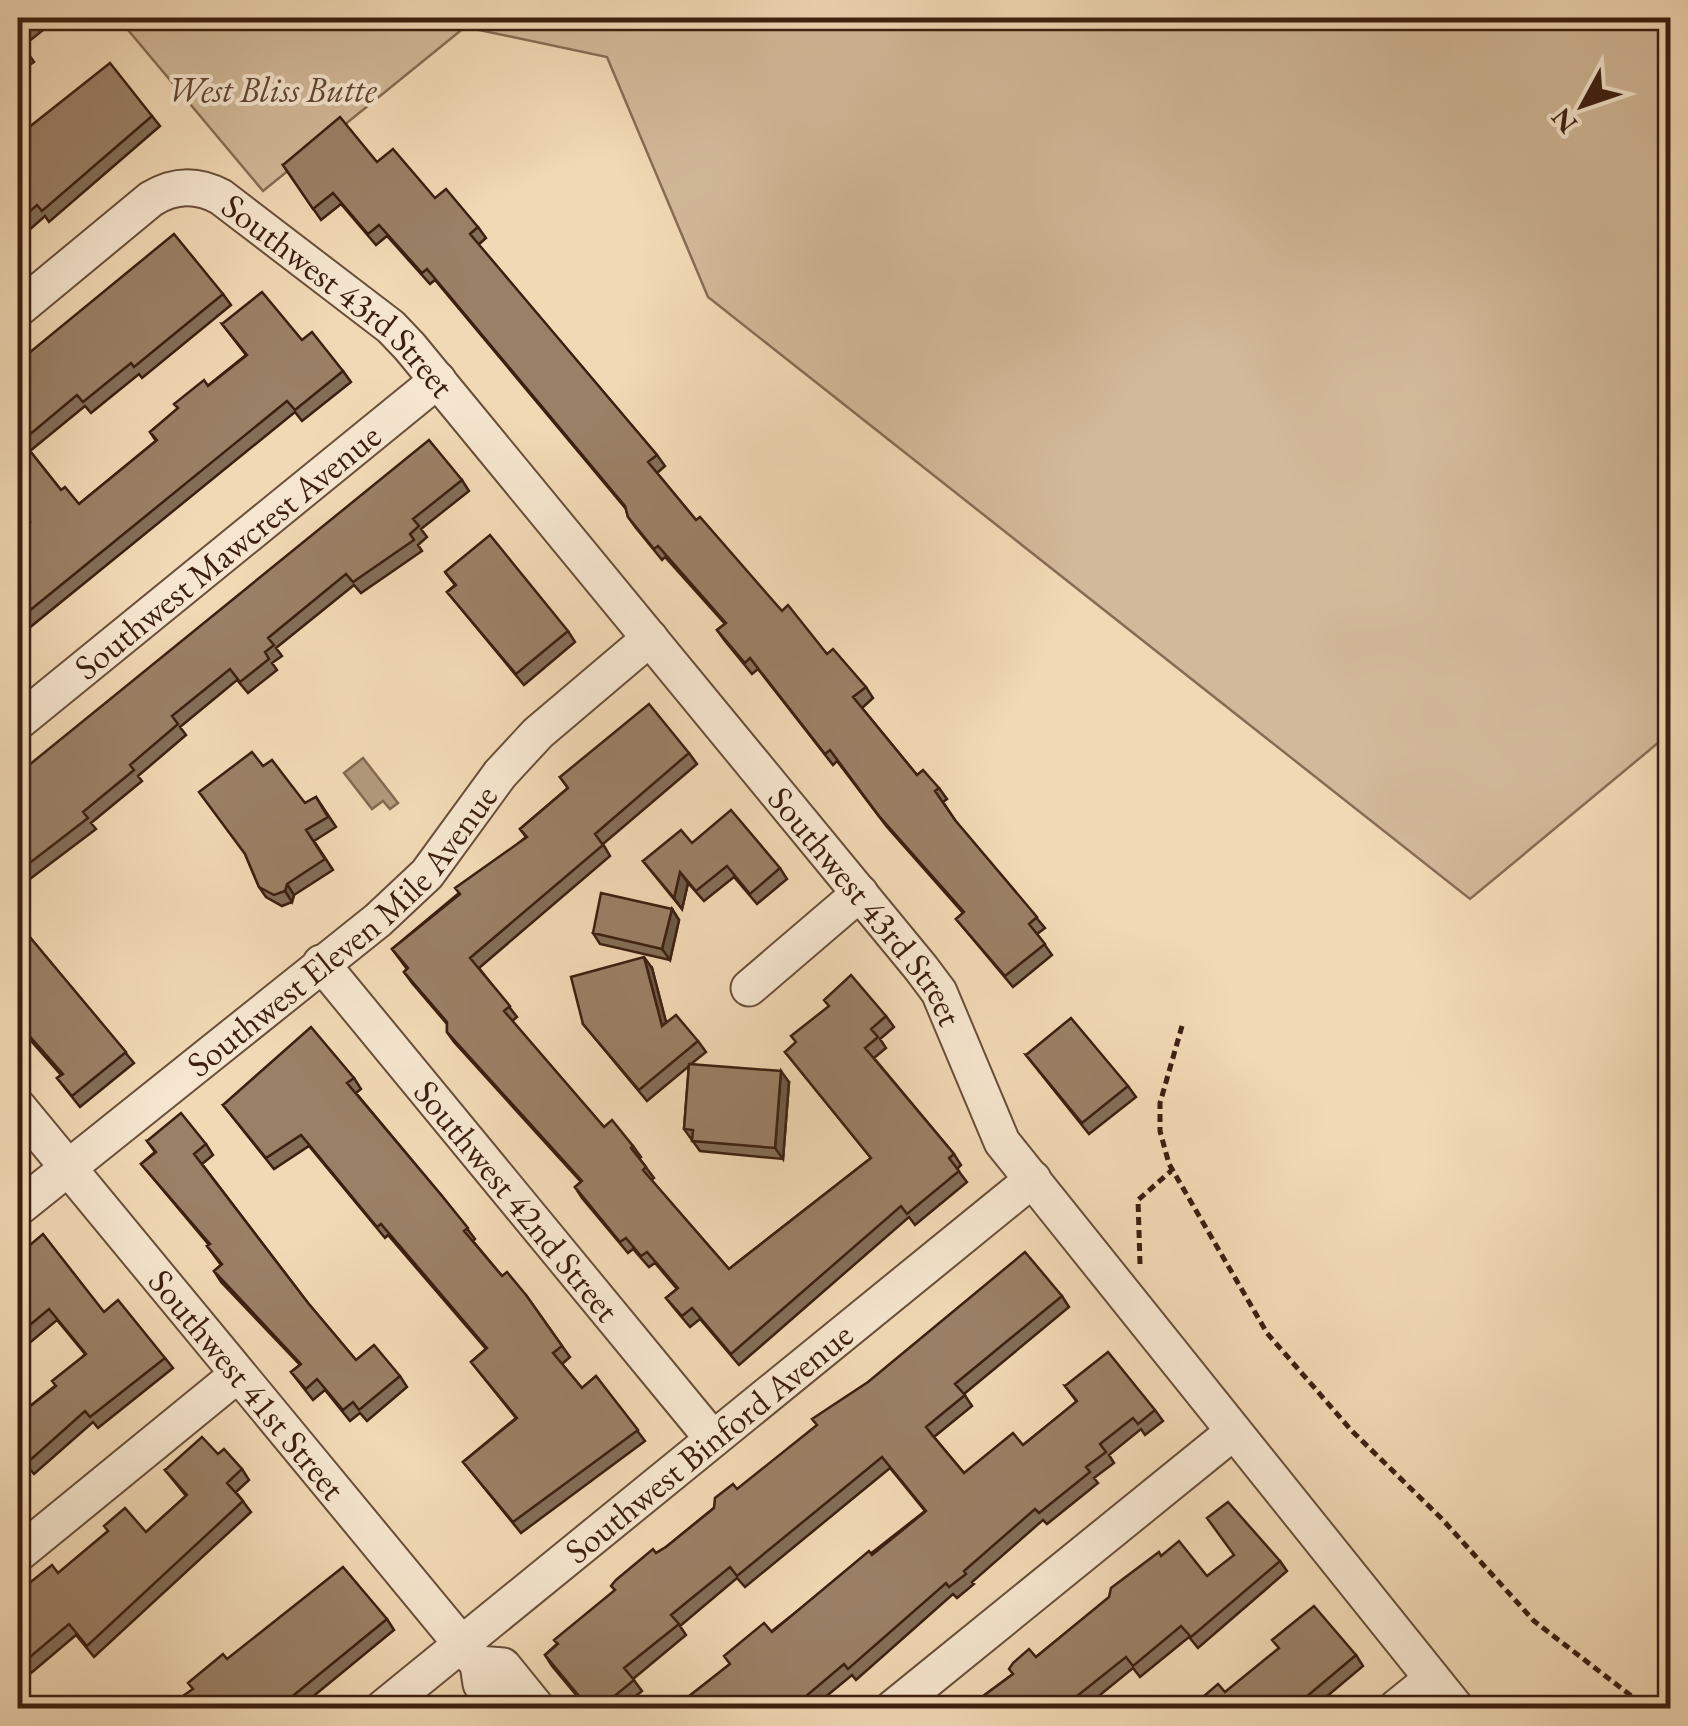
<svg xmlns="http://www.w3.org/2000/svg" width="1688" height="1726" viewBox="0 0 1688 1726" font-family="'EB Garamond',serif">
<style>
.green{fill:#d2b999;stroke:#876c54;stroke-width:2.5}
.water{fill:#b39a7d;stroke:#836951;stroke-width:2.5}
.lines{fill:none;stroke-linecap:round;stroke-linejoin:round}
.minor-casing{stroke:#694e39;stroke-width:39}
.path{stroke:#3c1f10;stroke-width:5;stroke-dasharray:8 5;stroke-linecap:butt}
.minor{stroke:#f6e6cf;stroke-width:35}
.wall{fill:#846e58;stroke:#3c1f10;stroke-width:2.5}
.shaded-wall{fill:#6c5a47;stroke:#3c1f10;stroke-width:2.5}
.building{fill:#9a8066;stroke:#3c1f10;stroke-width:2.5}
.labels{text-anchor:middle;stroke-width:8;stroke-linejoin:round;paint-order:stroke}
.park-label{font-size:35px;font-style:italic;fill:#624632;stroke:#f6e6cf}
.street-label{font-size:35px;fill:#3c1f10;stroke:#f6e6cf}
</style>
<rect width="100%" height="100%" fill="#f1d9b5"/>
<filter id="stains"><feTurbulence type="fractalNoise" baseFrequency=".002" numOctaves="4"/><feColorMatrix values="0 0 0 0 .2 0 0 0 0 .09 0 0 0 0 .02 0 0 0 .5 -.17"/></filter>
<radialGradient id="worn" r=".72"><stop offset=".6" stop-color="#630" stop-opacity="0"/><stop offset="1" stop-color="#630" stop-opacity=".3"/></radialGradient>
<path class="green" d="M118 18H1670V733L1470 899 708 297 607 57 465 27 263 191Z"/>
<path class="water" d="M363 758 398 803 390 809 383 801 372 809 344 773Z"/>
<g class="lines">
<g class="minor-casing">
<g id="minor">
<path id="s1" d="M18 309 151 199C174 185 197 184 221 197L391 327 410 347 921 968 939 992 1002 1142 1456 1708"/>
<path id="s2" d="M18 722 438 380"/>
<path id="s3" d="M321 963 713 1439"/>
<path d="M749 988 860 893"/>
<path id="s4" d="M18 1107 478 1664 481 1684 501 1708"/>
<path id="s5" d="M18 1208 378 920 427 874 500 774 538 733 650 638"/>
<path d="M18 1554 237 1375"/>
<path d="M478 1664 503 1666 537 1708"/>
<path id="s6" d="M383 1708 1033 1179"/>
<path d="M893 1708 1232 1433"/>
<path d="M1396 1708 1432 1679"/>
</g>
</g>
<path class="path" d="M1182 1026 1160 1103V1131L1169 1164 1267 1333 1351 1430 1442 1519 1534 1621 1647 1708
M1140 1264 1138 1200 1171 1171"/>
<use href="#minor" class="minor"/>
</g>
<path class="wall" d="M18 18H58L23 46 34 62 18 73Z
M152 116 160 126 49 222 45 216 18 240V149Z
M377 162 478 227 486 238 478 245 657 455 665 466 657 473 696 520 782 611 827 654 866 687 873 698 862 708 917 775 939 788 947 799 943 802 956 822 1045 928 1037 934 1052 955 1013 987 956 919 963 913 887 827 837 761 833 765 758 669 752 674 725 641 717 630 725 624 665 557 662 560 636 528 628 517 626 509 435 280 430 284 387 236 376 245 341 204 321 220 283 165Z
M223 294 231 305 142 378 139 374 91 413 85 406 30 451 61 490 79 504 156 441 150 432 246 355 222 324 302 340 343 371 351 382 302 421 295 412 18 637V533L29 523 18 509V362Z
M462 480 469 491 421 529 427 537 418 545 422 551 361 593 354 585 276 648 282 656 272 663 277 670 248 693 237 680 180 727 186 735 138 776 142 781 91 823 96 829 18 888V774Z
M445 572 568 631 575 642 524 685 447 592 455 585Z
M689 753 697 764 603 844 610 856 479 968 517 1017 512 1021 604 1127 633 1146 641 1157 639 1158 654 1178 651 1180 729 1269 871 1158 785 1052 886 1016 894 1027 880 1039 886 1048 874 1058 954 1154 961 1165 957 1169 967 1182 915 1225 909 1217 739 1365 700 1319 690 1327 674 1308 666 1298 677 1289 655 1263 649 1267 633 1249 628 1253 582 1198 575 1187 581 1182 454 1042 447 1032V1024L412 983 404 972 407 969 392 949 526 837 520 829 568 788 560 777Z
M263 766 305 803 316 797 336 827 314 841 333 870 294 895 292 902 282 906 266 897 259 887 246 856Z
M692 843 780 868 787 879 757 904 734 877 704 901 688 883 682 909 643 861Z
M672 909 679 920 670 960 600 944 593 933Z
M18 923 134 1063 80 1107 57 1078 61 1075 18 1026Z
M652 968 666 1023 698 1041 706 1052 691 1064 789 1082 783 1159 700 1151 684 1129 689 1066 647 1101 583 1024Z
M1026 1055 1128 1086 1136 1097 1089 1134Z
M354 1078 361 1089 356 1093 442 1196 475 1239 473 1241 502 1276 526 1295 570 1357 562 1364 582 1388 596 1376 645 1441 521 1533 463 1462 516 1418 471 1362 486 1349 388 1235 385 1238 309 1146 274 1169 223 1105Z
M147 1141 206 1144 213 1155 202 1164 308 1303 356 1360 400 1376 407 1387 367 1421 360 1413 350 1421 325 1390 313 1400 291 1372 300 1365 221 1282 214 1271 221 1265 207 1246 209 1245 141 1164 155 1152Z
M18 1255 165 1358 173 1368 98 1428 93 1422 34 1474 29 1468 18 1479V1412L19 1415 55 1386 85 1354 57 1320 27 1345 23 1340 18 1345Z
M1062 1296 1069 1307 964 1394 972 1406 934 1437 964 1473 1023 1445 1077 1402 1065 1386 1155 1410 1163 1421 1145 1435 1141 1429 1109 1455 1114 1463 1094 1478 1098 1483 1047 1524 1043 1520 972 1582 974 1584 957 1598 953 1594 856 1680 852 1675 812 1708H674L925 1511 890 1468 745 1587 737 1578 680 1626 686 1635 633 1679 642 1691 621 1708H587L552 1666 545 1655 656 1553 666 1547 737 1489Z
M218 1454 242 1469 249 1480 236 1492 251 1512 94 1657 76 1635 18 1684V1592L146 1532 186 1496 165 1470Z
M1161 1556 1207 1576 1280 1561 1287 1571 1198 1648 1189 1637 1140 1677 1133 1668 1084 1708H967L1036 1657Z
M387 1619 394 1630 299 1708H166L192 1690 227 1659Z
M1356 1655 1363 1666 1313 1708H1190L1225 1692Z"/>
<path class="shaded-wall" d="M680 872 688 883 682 909 674 898Z
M287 884 294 895 292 902 285 891Z
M672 909 679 920 670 960 662 949Z
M644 957 652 968 670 1037 662 1026Z
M781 1071 789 1082 783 1159 775 1148Z"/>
<path class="building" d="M18 18H37L18 33Z
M18 40 27 51 18 57Z
M110 63 152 116 42 211 37 205 18 222V149L29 139 23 132Z
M340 117 377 162 393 149 435 198 446 189 478 227 470 234 657 455 648 462 696 520 700 517 782 611 788 605 827 654 833 649 866 687 853 697 917 775 923 770 939 788 935 791 955 820 1037 917 1029 924 1045 944 1005 976 956 919 964 912 879 816 830 750 825 754 750 658 745 663 717 630 726 623 658 546 654 549 628 517 625 506 427 269 422 273 379 225 368 234 333 193 313 209 283 165Z
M174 234 223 294 134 367 131 363 83 402 77 395 22 441 61 490 65 487 79 504 157 440 150 432 178 408 174 404 204 380 208 386 247 355 222 324 262 292 302 340 312 332 343 371 295 410 287 401 18 620V533L30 522 18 508V362Z
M429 440 462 480 413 519 419 526 410 534 414 540 353 582 346 574 268 638 274 645 265 652 269 659 240 682 230 669 172 716 178 724 130 765 134 770 83 812 88 818 18 872V774Z
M490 535 568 631 516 674 447 592 456 585 445 572Z
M649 704 689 753 595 834 603 845 470 958 510 1006 504 1011 604 1127 612 1120 633 1146 631 1148 646 1167 643 1170 729 1269 871 1158 785 1052 796 1042 791 1036 829 1006 824 1000 851 975 886 1016 871 1029 878 1037 865 1048 954 1154 949 1158 959 1171 907 1214 901 1206 731 1354 692 1308 682 1316 666 1298 678 1288 647 1252 641 1256 626 1238 620 1242 575 1187 582 1181 447 1032V1022L404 972 408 968 392 949 460 894 455 888 527 837 520 829 568 788 560 777Z
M252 752 263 766 272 760 305 803 316 797 328 817 306 830 325 859 287 884 285 891 274 895 259 887 245 854 199 792Z
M731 810 780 868 750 894 727 866 696 891 680 872 674 898 643 861 681 830 692 843Z
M601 893 672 909 662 949 593 933Z
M18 923 126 1052 72 1096 57 1078 63 1074 18 1023Z
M644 957 662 1026 676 1015 698 1041 639 1090 583 1024 571 977Z
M1071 1018 1128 1086 1082 1123 1026 1055Z
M311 1027 354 1078 347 1083 442 1196 468 1228 464 1231 502 1276 507 1272 526 1295 562 1346 553 1353 582 1388 596 1376 638 1430 513 1522 463 1462 517 1418 471 1362 487 1348 381 1224 377 1227 301 1135 266 1158 223 1105Z
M689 1064 781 1071 775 1148 692 1141 693 1130 684 1129Z
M181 1113 206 1144 194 1154 308 1303 356 1360 374 1345 400 1376 359 1410 353 1402 343 1410 317 1379 306 1389 291 1372 301 1364 214 1271 222 1264 207 1246 210 1244 141 1164 156 1152 147 1141Z
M43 1234 104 1312 118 1300 165 1358 90 1417 85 1411 27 1463 22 1457 18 1461V1412L19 1415 56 1386 52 1381 86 1354 49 1309 19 1334 18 1332V1255Z
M1025 1252 1062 1296 955 1384 965 1395 926 1427 933 1436 964 1473 1013 1433 1023 1445 1077 1401 1065 1386 1108 1352 1155 1410 1138 1424 1133 1418 1100 1444 1106 1452 1086 1467 1090 1472 1039 1513 1035 1509 964 1571 966 1574 949 1587 946 1583 848 1669 844 1664 792 1708H674L730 1664 724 1656 764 1623 772 1632 869 1551 872 1555 926 1511 882 1457 737 1576 730 1567 671 1615 679 1624 624 1668 634 1680 600 1708H589L545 1655 558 1644 554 1640 615 1590 611 1586 616 1580 653 1549 656 1553 666 1547 714 1508 715 1498 733 1484 737 1489 817 1425 812 1419 868 1382Z
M202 1437 218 1454 224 1449 242 1469 227 1483 243 1501 87 1646 69 1624 18 1667V1592L52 1565 58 1573 108 1531 104 1526 125 1508 146 1532 187 1495 165 1470Z
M1228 1502 1280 1561 1191 1637 1181 1626 1133 1666 1126 1657 1062 1708H967L1013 1674 1009 1669 1013 1663 1029 1649 1036 1657 1109 1597 1111 1588 1159 1552 1161 1556 1179 1541 1207 1576 1234 1555 1207 1518Z
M343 1567 387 1619 278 1708H166L193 1689 188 1683 223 1654 227 1659Z
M1314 1606 1356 1655 1293 1708H1190L1218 1684 1225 1692 1279 1648 1272 1640Z"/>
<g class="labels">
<g class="park-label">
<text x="272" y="102">West Bliss Butte</text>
</g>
<g class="street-label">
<text dy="12" stroke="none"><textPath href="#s1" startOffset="400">Southwest 43rd Street</textPath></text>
<text dy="12" stroke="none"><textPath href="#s2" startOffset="270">Southwest Mawcrest Avenue</textPath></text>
<text dy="12" stroke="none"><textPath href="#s1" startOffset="1210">Southwest 43rd Street</textPath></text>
<text dy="12" stroke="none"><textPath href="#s5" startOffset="428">Southwest Eleven Mile Avenue</textPath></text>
<text dy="12" stroke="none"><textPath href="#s3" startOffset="308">Southwest 42nd Street</textPath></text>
<text dy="12" stroke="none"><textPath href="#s4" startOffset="360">Southwest 41st Street</textPath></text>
<text dy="12" stroke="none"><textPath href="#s6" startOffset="420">Southwest Binford Avenue</textPath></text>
</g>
</g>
<rect width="1688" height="1726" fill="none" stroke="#f1d9b5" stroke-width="60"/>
<rect x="20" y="20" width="1648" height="1686" fill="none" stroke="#3c1f10" stroke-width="5"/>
<rect x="30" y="30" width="1628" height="1666" fill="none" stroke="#3c1f10" stroke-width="2.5"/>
<g transform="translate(1583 105) rotate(230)" stroke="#f6e6cf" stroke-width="8" paint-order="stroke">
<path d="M0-8L18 38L0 25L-18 38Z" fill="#3c1f10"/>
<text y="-15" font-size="28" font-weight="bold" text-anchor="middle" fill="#3c1f10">N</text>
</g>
<rect width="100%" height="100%" filter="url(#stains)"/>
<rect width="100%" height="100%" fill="url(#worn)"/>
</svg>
